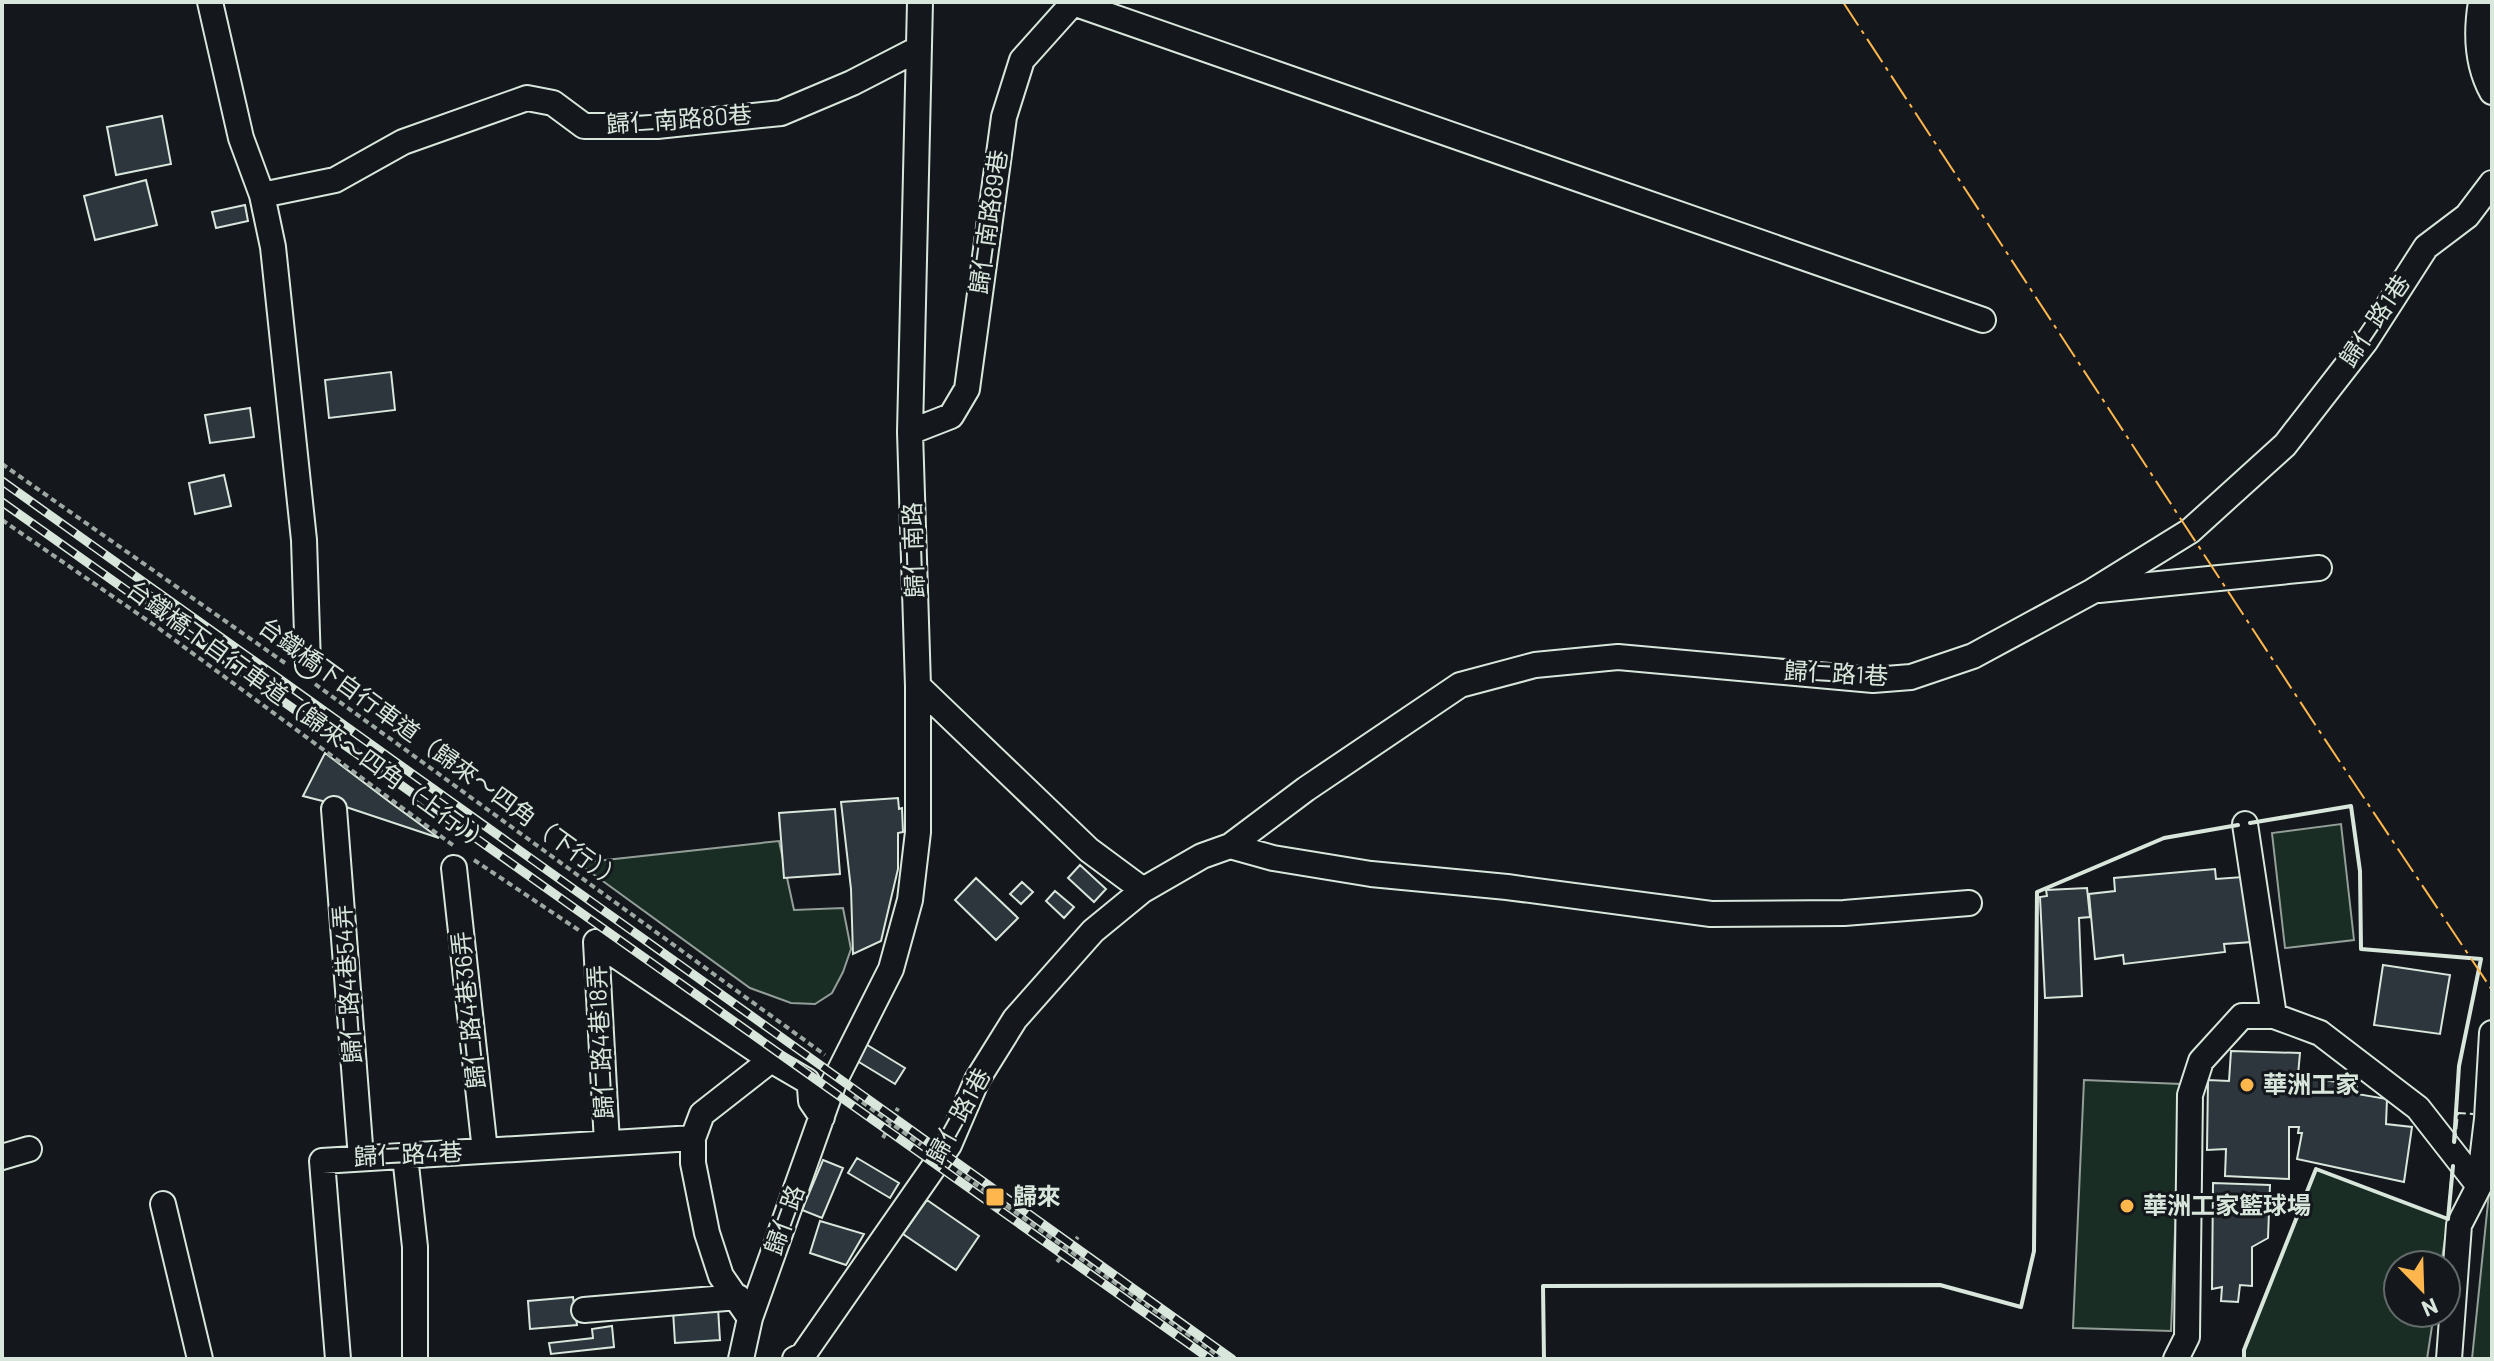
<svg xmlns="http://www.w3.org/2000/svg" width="2494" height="1361" viewBox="0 0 2494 1361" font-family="Barlow,'Noto Sans TC',sans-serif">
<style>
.green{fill:#1a2d24;stroke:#939e99;stroke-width:2}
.building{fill:#2c363c;stroke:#d8e6dc;stroke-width:2}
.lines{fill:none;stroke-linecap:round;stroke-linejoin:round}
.minor-casing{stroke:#d8e6dc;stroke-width:28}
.path{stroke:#9da8a2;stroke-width:4;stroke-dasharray:6 4;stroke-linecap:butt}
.minor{stroke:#14181c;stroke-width:24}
.rail-casing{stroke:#d8e6dc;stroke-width:9}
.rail{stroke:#14181c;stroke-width:6;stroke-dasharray:18;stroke-linecap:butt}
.fence{stroke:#d8e6dc;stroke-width:2;stroke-dasharray:10 4;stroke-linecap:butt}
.wall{stroke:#d8e6dc;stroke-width:4}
.power{stroke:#ffb74d;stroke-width:2;stroke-dasharray:28 6 4 6;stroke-linecap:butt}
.poi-dot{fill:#ffb74d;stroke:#14181c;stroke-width:3}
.labels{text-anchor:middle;stroke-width:6;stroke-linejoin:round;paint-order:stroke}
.street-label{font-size:24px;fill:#d8e6dc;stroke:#14181c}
.poi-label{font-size:24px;font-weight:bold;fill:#d8e6dc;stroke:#14181c;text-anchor:start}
</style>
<rect width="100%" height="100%" fill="#14181c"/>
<path class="green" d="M2341 824 2354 940 2285 948 2272 833Z
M779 841 794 910 843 908 851 949 843 972 832 993 815 1004 791 1003 750 988 578 863Z
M2084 1080 2181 1084 2171 1331 2073 1328Z
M2316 1169 2448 1219 2441 1265H2398V1313H2434L2427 1359H2244V1350Z
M2490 1183H2492V1359H2472Z"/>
<path class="building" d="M162 116 171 164 116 175 107 127Z
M146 180 157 225 95 240 84 196Z
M245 205 248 221 216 228 212 212Z
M391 372 395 410 329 418 325 380Z
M250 408 254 437 210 443 205 415Z
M224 475 231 506 195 514 189 483Z
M325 753 391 803 439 838 346 807 303 796Z
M898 798 899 809 902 808 903 832 898 833V869L881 941 853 954 851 889 841 802Z
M835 809 840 874 784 878 779 813Z
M1080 865 1106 889 1094 902 1068 878Z
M2215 869 2216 879 2243 877 2252 942 2224 944 2225 952 2124 964 2123 955 2095 959 2089 894 2115 891 2114 878Z
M976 878 1018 918 996 940 955 900Z
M1022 882 1033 892 1021 904 1010 894Z
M2087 888 2090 917 2079 918 2082 996 2045 998 2040 897 2047 896 2046 890Z
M1055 891 1074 907 1064 918 1046 901Z
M2383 965 2450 975 2440 1034 2374 1025Z
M864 1043 905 1068 895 1084 854 1059Z
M2231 1051 2300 1053 2298 1075 2357 1086V1094L2387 1099 2386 1124 2412 1127 2404 1182 2297 1159 2302 1133H2298L2299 1127H2289V1179L2225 1176 2226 1149 2207 1150 2208 1080 2229 1081Z
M857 1158 899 1183 890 1198 848 1173Z
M823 1160 843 1168 822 1218 802 1210Z
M2213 1183 2270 1185 2268 1238 2252 1247V1286L2240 1285 2238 1302 2221 1301 2222 1287 2212 1289Z
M927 1200 979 1236 956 1270 903 1234Z
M820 1221 864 1234 846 1265 810 1253Z
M573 1297 577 1325 530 1329 528 1301Z
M718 1308 720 1340 675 1343 673 1311Z
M612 1326 614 1347 551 1354 549 1343 593 1338 592 1329Z"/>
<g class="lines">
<g class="minor-casing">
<path id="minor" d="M210 2 241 138 262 195 273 247 304 540 308 665
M2481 2C2476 32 2477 65 2492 92
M1073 3 1983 320
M262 195 335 180 403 142 527 98 553 103 584 126H657L781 113 852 83 918 49
M910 432 951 416 967 389 1004 117 1022 60 1074 2
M2099 590 2319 568
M918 686 1089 850 1143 890 1202 856 1230 846 1306 789 1460 685 1535 665 1618 657 1873 680 1911 677 1973 656 2093 591 2190 531 2285 445 2365 342 2426 247 2467 216 2492 183
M334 809 361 1158
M2245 824 2274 1016
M1230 846 1273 858 1371 874 1507 887 1711 914 1844 913 1969 903
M454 868 485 1151
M596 942 771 1060 807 1081 810 1088 811 1101 822 1117
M596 942 607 1143
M405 1156 415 1247V1359
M2 1157 29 1149
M163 1204 200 1359
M584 1310 738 1297
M750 1318 721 1276 707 1233 693 1163V1138L702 1114 771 1060
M338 1359 322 1161 693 1138
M741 1359 750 1318 834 1082 891 969 910 900 918 832V686L910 432 920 2
M795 1359 803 1355 949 1145 977 1080 1015 1019 1093 931 1143 890
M2176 1359 2187 1337 2190 1095 2201 1061 2242 1016H2274L2320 1033 2418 1108 2479 1186
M2449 1359 2459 1225 2479 1186 2487 1119 2492 1033"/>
</g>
<path class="path" d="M2 464 285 663
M2 520 157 627 454 846
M315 684 825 1055
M474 860 580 931
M854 1096 921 1145
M883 1138 898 1108
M957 1171 1223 1359
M1057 1262 1078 1237"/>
<use href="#minor" class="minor"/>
<g class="rail-casing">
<path id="rail" d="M2 481 1232 1359
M2 502 1210 1359"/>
</g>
<use href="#rail" class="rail"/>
<path class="fence" d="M2455 1143 2458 1113 2473 1114
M2448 1219 2452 1167"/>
<path class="wall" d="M2250 823 2351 806 2360 871 2361 949 2481 959 2459 1066 2454 1142
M1544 1359 1543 1286 1940 1285 2021 1307 2034 1251 2037 892 2164 838 2238 825
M2244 1359V1350L2316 1169 2448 1219 2453 1166"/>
<path class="power" d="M1843 2 2316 726 2492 990"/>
</g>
<g class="poi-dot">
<circle cx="2247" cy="1085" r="8"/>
<rect x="985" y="1187" width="20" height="20" rx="4"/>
<circle cx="2127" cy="1206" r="8"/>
</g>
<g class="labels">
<g class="street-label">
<text transform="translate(679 120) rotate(-4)" y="8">歸仁南路80巷</text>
<text transform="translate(989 222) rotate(-82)" y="8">歸仁南路89巷</text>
<text transform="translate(2375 321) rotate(-56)" y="8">歸仁路1巷</text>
<text transform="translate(914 550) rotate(-92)" y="8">歸仁南路</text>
<text transform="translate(1836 674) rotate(3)" y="8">歸仁路1巷</text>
<text transform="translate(309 717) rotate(36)" y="8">台鐵橋下自行車道（歸來～四角（上行））</text>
<text transform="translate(441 754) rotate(36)" y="8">台鐵橋下自行車道（歸來～四角（下行））</text>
<text transform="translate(348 984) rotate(-94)" y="8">歸仁路4巷54弄</text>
<text transform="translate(469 1010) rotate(-96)" y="8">歸仁路4巷36弄</text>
<text transform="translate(601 1042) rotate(-93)" y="8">歸仁路4巷18弄</text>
<text transform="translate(959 1116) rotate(-61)" y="8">歸仁路1巷</text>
<text transform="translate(408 1155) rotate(-3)" y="8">歸仁路4巷</text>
<text transform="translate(785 1220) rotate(-70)" y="8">歸仁路</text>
</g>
<g class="poi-label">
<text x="2263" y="1093">華洲工家</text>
<text x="1013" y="1205">歸來</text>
<text x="2143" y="1214">華洲工家籃球場</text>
</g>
</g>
<rect width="2494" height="1361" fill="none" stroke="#d8e6dc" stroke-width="8"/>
<g transform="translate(2422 1289) rotate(157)"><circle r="38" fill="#14181c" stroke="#626a69" stroke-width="2"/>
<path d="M0-6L14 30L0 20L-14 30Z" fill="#ffb74d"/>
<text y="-12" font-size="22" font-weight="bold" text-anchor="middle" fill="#d8e6dc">N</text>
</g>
</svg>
